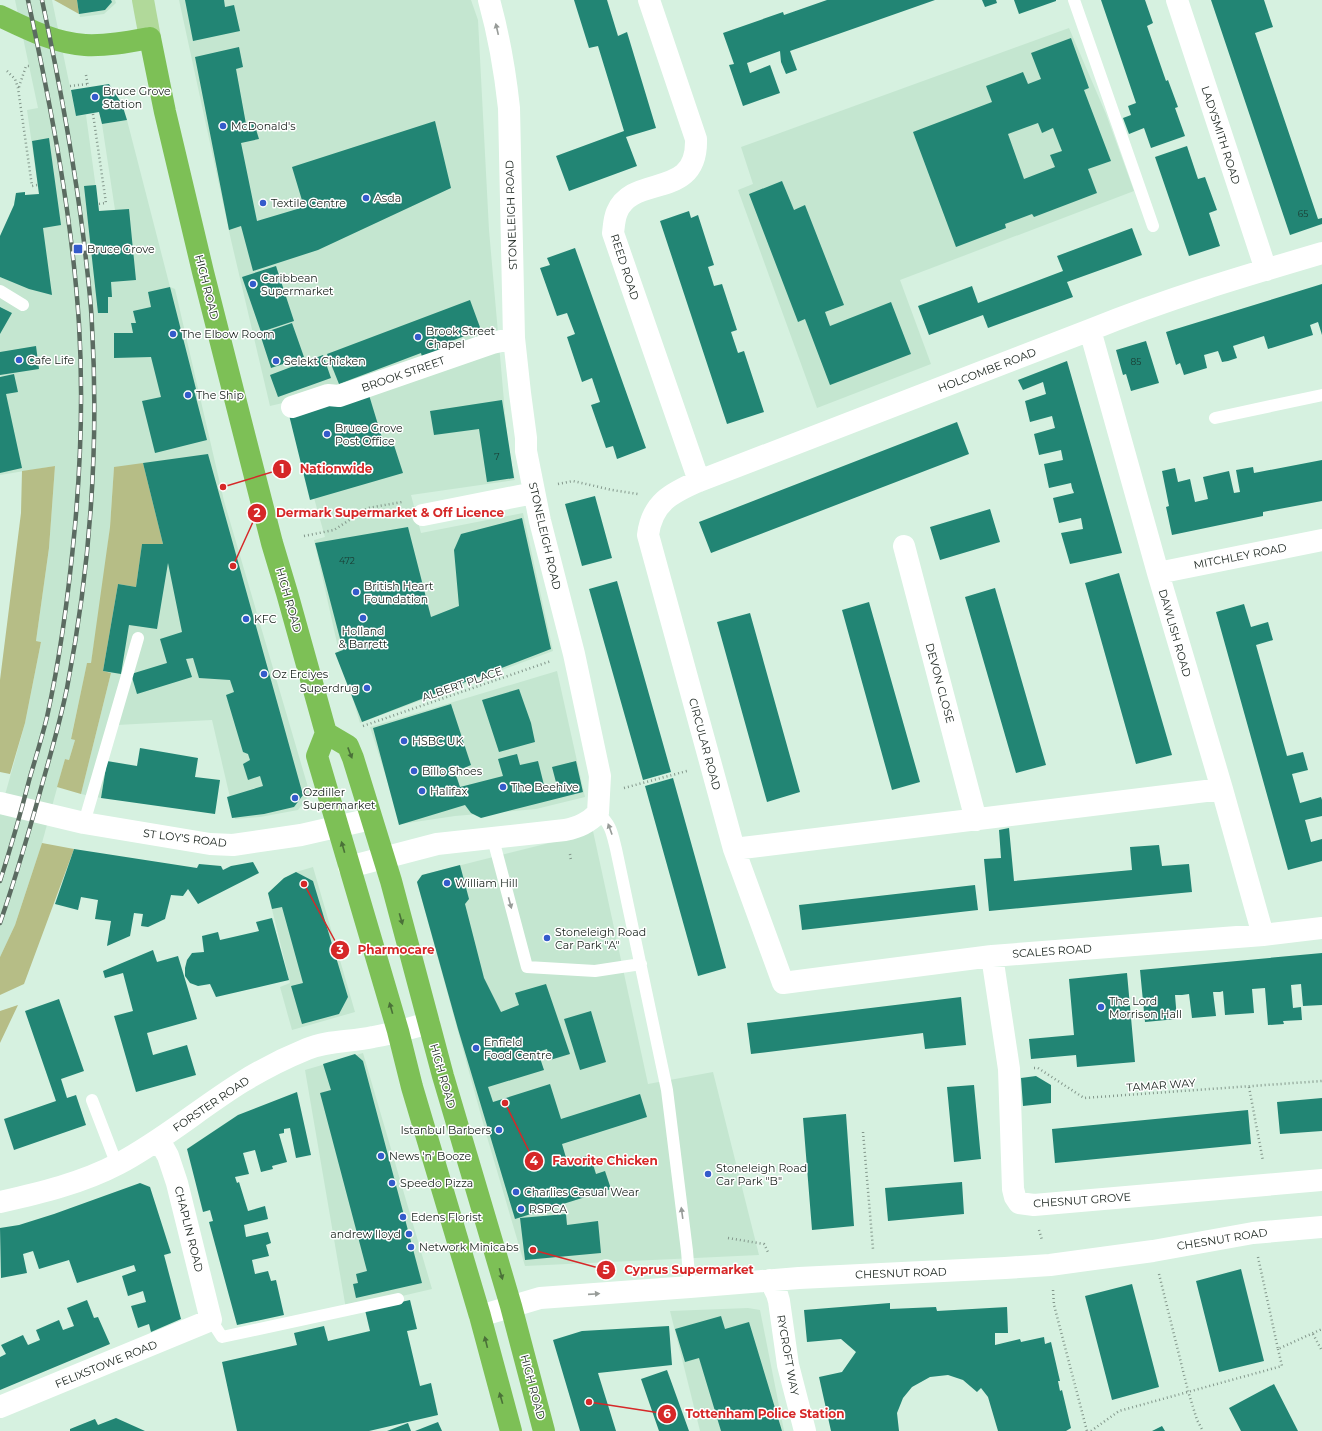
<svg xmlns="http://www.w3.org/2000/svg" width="1322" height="1431" viewBox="0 0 1322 1431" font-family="Montserrat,sans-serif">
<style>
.built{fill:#c4e6d0}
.green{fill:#b6bd86}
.building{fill:#228574;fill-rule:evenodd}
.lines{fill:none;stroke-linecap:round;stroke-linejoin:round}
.path{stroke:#83978b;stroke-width:2.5;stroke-dasharray:1 3;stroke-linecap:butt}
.lane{stroke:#fff;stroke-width:12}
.street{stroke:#fff;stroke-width:22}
.primary{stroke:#b1d99a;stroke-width:22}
.highway{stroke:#7dc056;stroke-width:22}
.rail-casing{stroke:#5b6b61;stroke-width:4.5}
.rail{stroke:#fff;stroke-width:3;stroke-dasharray:9;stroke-linecap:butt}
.oneway{fill:#979b98}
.oneway2{fill:#4a7038}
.poi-dot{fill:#345bcb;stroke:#fff;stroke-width:1.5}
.labels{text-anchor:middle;stroke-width:3;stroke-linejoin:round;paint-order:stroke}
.number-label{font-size:9px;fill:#1a3a31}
.poi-label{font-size:11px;fill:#17211b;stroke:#fff;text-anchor:start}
.street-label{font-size:11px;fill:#17211b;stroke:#fff}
.leader{fill:none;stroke:#d62828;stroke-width:1.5}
.callout-dot{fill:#d62828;stroke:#fff;stroke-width:1.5}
.mark-label{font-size:12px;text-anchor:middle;font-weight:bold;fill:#fff}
.callout-label{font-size:12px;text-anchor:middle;font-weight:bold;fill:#d62828;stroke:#fff;stroke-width:3;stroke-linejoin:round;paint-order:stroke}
</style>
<rect width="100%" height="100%" fill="#d6f1e0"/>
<path class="built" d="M15 0H52L76 116 86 115 99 211 115 210 102 124 127 120 170 287 175 289 224 501 310 794 298 810 260 817 235 819 212 720 117 725 107 761 101 798 81 794 111 673 103 671 118 584 142 544 163 543 114 467 110 527 104 579 91 664H87L71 738 75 740 69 760 65 759 42 843 15 925 0 957V813L25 723 41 642 36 641 49 548 55 466 0 475V236L14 205 16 193 25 192V195L39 194 27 110 38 108Z
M77 0H115L116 3 104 14 80 17Z
M179 0H471L478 20 489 230 508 447 515 480 411 495 421 533 523 513 553 651 360 723 339 652 314 540 325 537 287 402 270 406 231 240Z
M1069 28 1106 114 1134 191 900 280 931 364 817 408 738 190 753 184 741 147Z
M557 671 585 797 536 809 455 816 401 824 370 727Z
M593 831 648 1084 713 1072 759 1255 525 1266 485 1130 417 882 422 875 553 842Z
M313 867 355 1012 292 1030 280 987 290 983 268 893 284 878 296 872Z
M363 1053 432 1289 346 1309 305 1070Z
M748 1308 760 1310 784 1431H700L670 1311Z"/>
<path class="green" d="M54 0H77L79 14Z
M143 463 163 544H142L136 587 118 584 103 671 111 673 81 794 57 787 65 759 69 760 75 740 71 739 87 663H91L110 527 114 467Z
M55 466 49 548 36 641 41 642 25 723 10 774 0 772V680L21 513 22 471Z
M42 843 74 849 24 984 0 995V957L15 925Z
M18 1005 0 1043V1011Z"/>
<path class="building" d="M77 0H111L112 2 105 10 79 14Z
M185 0H224L225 7 234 5 240 31 193 41Z
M574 0H607L618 36 627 32 656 128 626 137 637 166 569 191 556 156 624 131 598 46 589 48Z
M827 0H935L790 51 797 70 786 74 781 62 780 51 747 63 750 73 770 65 780 93 743 106 729 65 734 64 723 33 783 12 784 15Z
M982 0H996L997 3 985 7Z
M1014 0H1056V1L1019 14Z
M1101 0H1145L1153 23 1147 26 1166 81 1168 80 1178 107 1175 108 1185 136 1151 148 1144 128 1129 134 1123 118 1131 115 1128 106 1136 103Z
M1211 0H1264L1273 27 1255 33 1318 219 1322 218V224L1290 235Z
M1071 38 1089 88 1084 90 1111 161 1088 169 1097 193 1034 217 1032 214 1005 224 1006 228 956 247 913 132 992 102 986 86 1023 72 1028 84 1041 79 1031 53ZM1038 123 1042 133 1053 128 1062 151 1050 155 1055 167 1024 179 1008 134Z
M239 47 243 67 236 69 246 124 254 123 259 139 241 143 257 221 304 207 292 167 435 121 451 188 318 250 253 271 241 226 229 230 195 57Z
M109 84 122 104 127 120 102 124 99 112 76 116 71 90Z
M49 138 61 225 43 228 52 295 29 289 0 277V236L14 205 16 193 25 192V195L39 194 32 141Z
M1187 146 1198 179 1205 177 1217 210 1209 213 1220 246 1189 256 1155 157Z
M782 181 794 210 805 205 844 305 825 312 830 326 891 302 911 354 830 385 805 319 798 322 749 194Z
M96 185 99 211 129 209 136 280 111 282 112 297H108V313H98L84 186Z
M689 211 691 218 698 215 714 265 708 267 714 286 722 284 737 330 731 332 738 353 744 351 764 412 727 424 660 221Z
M1132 228 1142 255 1067 282 1073 297 988 328 983 315 929 335 918 306 972 286 978 303 1063 271 1057 256Z
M575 248 646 448 617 459 613 446 606 448 591 405 600 402 592 378 582 382 567 337 575 334 567 313 557 316 540 268 550 265 547 258Z
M276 266 294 321 261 332 242 277Z
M1322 284V335L1318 322 1310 325 1313 335 1268 349 1264 336 1233 346 1237 358 1228 361 1222 362 1218 351 1204 355 1207 368 1184 375 1180 363 1176 365 1166 332Z
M170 287 196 389 194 390 207 440 155 453 142 401 161 397 151 357 114 358V333H133L131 323H136L133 311 151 307 148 292Z
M470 300 481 330 446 343 447 347 422 357 421 353 339 384 327 354Z
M0 307 12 313 0 334Z
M292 323 304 357 271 368 260 334Z
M1146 341 1159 383 1131 391 1126 374 1123 375 1116 350Z
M36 346 39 369 0 375V352Z
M323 355 331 378 278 397 270 375Z
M1067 361 1122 553 1070 564 1061 533 1083 529 1081 518 1059 523 1053 498 1074 493 1072 488 1071 483 1049 488 1044 464 1063 460 1061 450 1039 455 1034 434 1055 428 1052 416 1030 422 1025 401 1046 394 1043 382 1023 390 1018 380Z
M14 374 18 392 6 394 22 468 0 473V377Z
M369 395 383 441 392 439 403 473 310 500 289 415Z
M502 400 514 478 487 482 479 429 434 435 430 411Z
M957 422 969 454 711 553 699 522Z
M208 454 303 795 294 807 264 814 232 818 227 797 263 786 260 776 248 780 243 764 250 760 248 754 243 752 226 695 234 692 230 680 199 678 193 658 186 659 192 677 137 694 131 674 167 663 160 639 182 632 168 563 157 629 129 625 121 674 103 671 118 584 136 587 142 544H163L143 463Z
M1322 460V501L1263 512V516L1172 535 1166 507 1169 506 1162 471 1175 468 1178 482 1190 479 1195 502 1208 499 1203 477 1229 471 1234 493 1240 492 1236 470 1253 467 1254 473Z
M595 496 612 558 582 566 565 504Z
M990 509 1000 542 940 560 930 527Z
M522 518 551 649 362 722 335 653 343 650 315 543 408 527 431 617 459 606 454 550 461 534Z
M1119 573 1172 755 1136 764 1085 583Z
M617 581 671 772 643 780 589 589Z
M995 588 1046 765 1016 773 965 597Z
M869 602 920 782 892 790 842 610Z
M1244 604 1251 627 1268 622 1271 633 1273 640 1256 645 1287 756 1303 752 1308 770 1292 774 1300 803 1321 797 1322 800V816L1305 820 1311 842 1322 839V861L1288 870 1216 612Z
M750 613 800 792 767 802 717 622Z
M519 689 531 723 535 742 499 752 482 700Z
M451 704 471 765 455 772 460 787 503 776 498 759 517 754 520 765 538 761 545 789 557 786 552 767 576 761 583 792 481 818 471 813 465 805 399 825 373 728Z
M140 748 198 758 195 777 220 780 215 814 101 798 107 761 137 766Z
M673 778 726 968 698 976 645 786Z
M1009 828 1014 881 1132 870 1130 847 1159 845 1162 866 1189 864 1192 892 989 911 984 859 1001 858 999 830Z
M74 849 197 868 199 864 221 866 223 870 231 866 253 862 259 873 198 904 188 889 183 896 171 895 165 919 148 927 141 926 143 914 134 913 130 936 107 946 111 921 95 919 98 900 81 897 78 910 55 904Z
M460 865 469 899 465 904 484 978 501 1012 519 1005 515 993 546 984 570 1054 550 1060 547 1049 538 1052 544 1070 488 1087 493 1102 550 1084 561 1119 640 1094 647 1117 562 1144 567 1161 590 1155 596 1174 605 1171 611 1189 515 1219 458 1029 417 882 422 875Z
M296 872 313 881 348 997 339 1014 302 1024 291 986 303 983 282 907 272 909 268 893 284 878Z
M975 885 978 910 802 930 799 905Z
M272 918 289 980 216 997 210 984 198 986 190 983 185 976V968L187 960 192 953 204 952 202 936 218 932 220 940 259 931 256 922Z
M153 950 157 962 178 956 197 1019 147 1033 153 1055 187 1045 196 1075 136 1092 114 1016 133 1011 123 973 105 978 103 971Z
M1322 953V1005L1303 1006 1301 984 1291 985 1293 1008 1301 1007 1302 1020 1283 1021 1284 1024 1268 1025 1265 988 1252 989 1254 1013 1225 1015 1223 991 1220 992H1213L1216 1016 1192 1018 1189 994 1182 995H1175L1177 1019 1145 1022 1140 970Z
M1127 973 1135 1062 1077 1067 1076 1055 1031 1059 1029 1039 1074 1035 1069 979Z
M961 997 966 1045 925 1049 923 1033 751 1054 747 1023Z
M59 999 84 1071 61 1079 67 1098 76 1095 86 1125 14 1150 4 1119 56 1101 25 1011Z
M591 1011 606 1062 580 1070 564 1019Z
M355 1054 363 1061 422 1283 356 1298 353 1284 358 1283 356 1274 367 1271 320 1093 331 1090 323 1064Z
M1036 1076 1051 1085V1103L1023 1106 1021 1078Z
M974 1085 981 1159 954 1162 947 1087Z
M297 1092 311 1155 296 1158 290 1128 284 1129V1133L279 1134 287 1162 272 1166 273 1169 261 1172 255 1150 243 1153 249 1174 235 1177 237 1183 239 1182 248 1211 265 1206 268 1219 244 1225 246 1237 268 1232 271 1243 266 1245 269 1256 252 1260 255 1274 268 1271 271 1281 276 1280 284 1315 237 1325 209 1222 213 1221 210 1210 203 1212 187 1149 238 1115Z
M1322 1098V1131L1280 1134 1277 1102Z
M1248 1110 1251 1144 1055 1163 1052 1129Z
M846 1114 854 1226 812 1230 803 1118Z
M962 1182 964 1214 888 1221 885 1188Z
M140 1183 150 1187 171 1253 164 1255 181 1319 151 1332 149 1324 138 1328 131 1306 146 1302 143 1291 128 1296 122 1276 136 1271 134 1265 77 1283 69 1260 39 1269 33 1251 23 1254 27 1273 1 1278 0 1228 19 1225 54 1214Z
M566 1214 567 1225 598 1221 601 1253 525 1260 520 1218Z
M1241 1269 1264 1361 1219 1372 1196 1281Z
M1132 1284 1159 1387 1112 1400 1085 1296Z
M87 1300 94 1318 98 1317 110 1344 0 1390V1357L6 1354 1 1345 23 1335 28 1345 40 1340 36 1330 59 1320 63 1330 74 1326 67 1308Z
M410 1300 417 1329 407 1331 420 1386 431 1383 438 1415 369 1431H237L222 1362 297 1345 294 1333 324 1326 328 1341 370 1331 365 1310Z
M890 1303V1309L936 1307 937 1311 1007 1307 1008 1333H995V1345L1020 1339 1021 1342 1044 1337 1045 1344 1051 1342 1060 1381H1058L1060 1391 1062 1390 1071 1428 1066 1431H998L988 1397 981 1388 977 1392 963 1380 948 1375 930 1377 912 1387 903 1398 897 1413 899 1431H831L819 1377 842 1372 856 1352 841 1339 807 1342 804 1310Z
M721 1316 725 1329 749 1322 782 1431H721L699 1358 685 1362 675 1329Z
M669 1326 672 1365 598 1373 616 1431H580L553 1340 582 1331Z
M667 1370 689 1431H659L641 1379Z
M1274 1384 1298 1431H1241L1229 1408Z
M116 1418 145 1431H70V1429L95 1419 98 1425Z
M438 1422 442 1431H415Z
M408 1423 411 1431H387Z
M1162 1426 1165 1431H1152Z"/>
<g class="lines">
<path class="path" d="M7 71 15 79 18 88 32 186 37 185
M86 75 88 87
M70 86 88 84
M19 87 26 66H29
M93 114 106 203 98 204
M558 484 573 481 612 490 638 494
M304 536 334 530 368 508 402 502
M363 726 551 661
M624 788 687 771
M570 854 571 861
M1034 1068H1038L1084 1098 1322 1081
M1249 1087 1263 1161
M863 1132 873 1249
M1039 1230 1042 1240
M728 1238 764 1244 769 1254
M1258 1257 1278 1349 1322 1329
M1159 1274 1188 1391 1197 1420 1203 1431
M1053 1290 1054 1305 1087 1431
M1313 1334 1322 1351
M1091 1431 1119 1411 1282 1366 1278 1349"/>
<path class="lane" d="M1074 0 1153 226
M0 291 23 305
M1215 418 1322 395
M598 813C611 824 612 833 616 849L667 1090 687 1251 690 1287
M84 823 138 638
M493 839 527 967 595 971 641 964
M92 1100 117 1165
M211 1320 222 1337 398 1299"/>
<path class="street" d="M649 0 696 139C698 201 633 173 617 212 614 219 614 226 613 233L699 481
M1177 0 1266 270
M1322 253C1244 276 1166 299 1090 330L699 481C671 493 652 503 648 535L734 849 783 983 992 956 1263 935 1322 928
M1090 330 1158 573 1222 789 1263 935
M292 407 328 395 339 396 492 343 514 338
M423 515 534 493
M904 546 976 820
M1158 573 1322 540
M0 803 84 823 210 844 233 845 301 835 371 819
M734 849 1222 789
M349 867 437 844 565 830C579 827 588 823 598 813L600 776 574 654 540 521 526 451V438L520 393 514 338 509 108C505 71 499 36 489 0
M992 956 1009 1069 1013 1189 1015 1197 1019 1203 1034 1205 1322 1180
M0 1202C40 1193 82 1183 118 1164 162 1141 200 1108 242 1082 263 1069 285 1058 307 1049 328 1040 351 1042 373 1037 392 1034 410 1028 429 1023
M770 1280 777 1294 779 1301 788 1365 805 1431
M480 1316 540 1298 690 1287 799 1278 1005 1268 1050 1265 1153 1251 1253 1233 1322 1227
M0 1407 211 1320 177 1183 168 1156 159 1140"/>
<path class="primary" d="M143 0 150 38"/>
<path class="highway" d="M0 16C27 29 55 43 85 45 107 46 128 42 150 38L165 112 203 272 241 422 272 543 287 593 326 733 317 756 398 1031 412 1087 480 1316 511 1431
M326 733 348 746 353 758 391 881 443 1076 511 1306 544 1431"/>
<g class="rail-casing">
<path id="rail" d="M0 881C11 847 21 812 30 777 36 757 42 737 47 717 61 654 69 590 75 526 81 459 83 391 79 324 72 215 51 107 28 0
M0 923C17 874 31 825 45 774 53 746 61 717 67 688 90 569 99 447 92 326 91 298 87 270 84 242 74 160 59 80 42 0"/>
</g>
<use href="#rail" class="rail"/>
</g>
<defs><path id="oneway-solid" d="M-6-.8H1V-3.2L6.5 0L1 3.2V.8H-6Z"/></defs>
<g class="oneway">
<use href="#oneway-solid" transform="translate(497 29) rotate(-103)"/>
<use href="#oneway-solid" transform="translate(610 829) rotate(-110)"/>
<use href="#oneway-solid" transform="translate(510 903) rotate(75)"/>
<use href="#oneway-solid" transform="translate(682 1213) rotate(-98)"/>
<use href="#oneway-solid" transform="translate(594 1294) rotate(-4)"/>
</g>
<g class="oneway2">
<use href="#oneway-solid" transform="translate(350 753) rotate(69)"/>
<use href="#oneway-solid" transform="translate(343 847) rotate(-106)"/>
<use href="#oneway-solid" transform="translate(401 919) rotate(74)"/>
<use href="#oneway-solid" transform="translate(391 1008) rotate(-106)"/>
<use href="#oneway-solid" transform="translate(501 1274) rotate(74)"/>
<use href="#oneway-solid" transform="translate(486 1342) rotate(-104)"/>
<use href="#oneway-solid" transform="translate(501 1398) rotate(-106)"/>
</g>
<g class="poi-dot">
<circle cx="95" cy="97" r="4"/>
<circle cx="223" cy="126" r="4"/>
<circle cx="366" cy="198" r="4"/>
<circle cx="263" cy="203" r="4"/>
<rect x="73" y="244" width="10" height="10" rx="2"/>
<circle cx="253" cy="284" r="4"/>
<circle cx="173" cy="334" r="4"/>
<circle cx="418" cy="337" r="4"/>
<circle cx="19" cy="360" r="4"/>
<circle cx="276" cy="361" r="4"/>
<circle cx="188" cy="395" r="4"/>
<circle cx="327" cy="434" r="4"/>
<circle cx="356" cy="592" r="4"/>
<circle cx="363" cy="618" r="4"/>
<circle cx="246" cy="619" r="4"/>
<circle cx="264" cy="674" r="4"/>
<circle cx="367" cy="688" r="4"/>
<circle cx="404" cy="741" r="4"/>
<circle cx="414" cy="771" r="4"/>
<circle cx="503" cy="787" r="4"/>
<circle cx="422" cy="791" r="4"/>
<circle cx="295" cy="798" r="4"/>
<circle cx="447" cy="883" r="4"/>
<circle cx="547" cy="938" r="4"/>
<circle cx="1101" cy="1007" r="4"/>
<circle cx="476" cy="1048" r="4"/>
<circle cx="499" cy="1130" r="4"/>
<circle cx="381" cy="1156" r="4"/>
<circle cx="708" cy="1174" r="4"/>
<circle cx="392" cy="1183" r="4"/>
<circle cx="516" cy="1192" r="4"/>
<circle cx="521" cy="1209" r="4"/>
<circle cx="403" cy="1217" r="4"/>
<circle cx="409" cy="1234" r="4"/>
<circle cx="411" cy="1247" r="4"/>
</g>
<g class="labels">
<g class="number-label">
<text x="1303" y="217">65</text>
<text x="1136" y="365">85</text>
<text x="497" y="460">7</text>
<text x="347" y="564">472</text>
</g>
<g class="poi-label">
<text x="103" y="95">Bruce Grove<tspan x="103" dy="13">Station</tspan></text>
<text x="231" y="130">McDonald's</text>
<text x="374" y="202">Asda</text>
<text x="271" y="207">Textile Centre</text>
<text x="87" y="253">Bruce Grove</text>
<text x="261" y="282">Caribbean<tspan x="261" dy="13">Supermarket</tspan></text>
<text x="426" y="335">Brook Street<tspan x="426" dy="13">Chapel</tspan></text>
<text x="181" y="338">The Elbow Room</text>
<text x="27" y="364">Cafe Life</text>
<text x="284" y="365">Selekt Chicken</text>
<text x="196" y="399">The Ship</text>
<text x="335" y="432">Bruce Grove<tspan x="335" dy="13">Post Office</tspan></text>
<text x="364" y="590">British Heart<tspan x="364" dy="13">Foundation</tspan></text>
<text x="254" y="623">KFC</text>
<text x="363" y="635" text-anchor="middle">Holland<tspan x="363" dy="13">&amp; Barrett</tspan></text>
<text x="272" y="678">Oz Erciyes</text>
<text x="359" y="692" text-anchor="end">Superdrug</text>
<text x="412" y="745">HSBC UK</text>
<text x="422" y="775">Billo Shoes</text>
<text x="511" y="791">The Beehive</text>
<text x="430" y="795">Halifax</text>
<text x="303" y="796">Ozdiller<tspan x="303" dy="13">Supermarket</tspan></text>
<text x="455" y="887">William Hill</text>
<text x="555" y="936">Stoneleigh Road<tspan x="555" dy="13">Car Park "A"</tspan></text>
<text x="1109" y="1005">The Lord<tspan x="1109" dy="13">Morrison Hall</tspan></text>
<text x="484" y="1046">Enfield<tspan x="484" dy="13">Food Centre</tspan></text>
<text x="491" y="1134" text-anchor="end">Istanbul Barbers</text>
<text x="389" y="1160">News 'n' Booze</text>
<text x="716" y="1172">Stoneleigh Road<tspan x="716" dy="13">Car Park "B"</tspan></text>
<text x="400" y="1187">Speedo Pizza</text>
<text x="524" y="1196">Charlies Casual Wear</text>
<text x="529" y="1213">RSPCA</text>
<text x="411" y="1221">Edens Florist</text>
<text x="401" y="1238" text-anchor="end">andrew lloyd</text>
<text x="419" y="1251">Network Minicabs</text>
</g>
<g class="street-label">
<text transform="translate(1221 135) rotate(72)" y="4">LADYSMITH ROAD</text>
<text transform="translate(511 215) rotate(-92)" y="4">STONELEIGH ROAD</text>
<text transform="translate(625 267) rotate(72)" y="4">REED ROAD</text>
<text transform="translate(207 287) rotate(76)" y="4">HIGH ROAD</text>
<text transform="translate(987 370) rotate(-21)" y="4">HOLCOMBE ROAD</text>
<text transform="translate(403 374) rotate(-19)" y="4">BROOK STREET</text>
<text transform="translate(545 536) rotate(77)" y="4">STONELEIGH ROAD</text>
<text transform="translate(1240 556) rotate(-11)" y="4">MITCHLEY ROAD</text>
<text transform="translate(289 600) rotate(74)" y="4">HIGH ROAD</text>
<text transform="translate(1175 633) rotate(74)" y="4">DAWLISH ROAD</text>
<text transform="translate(940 683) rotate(75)" y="4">DEVON CLOSE</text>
<text transform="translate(462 684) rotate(-19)" y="4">ALBERT PLACE</text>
<text transform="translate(705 744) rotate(75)" y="4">CIRCULAR ROAD</text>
<text transform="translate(185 838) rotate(7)" y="4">ST LOY'S ROAD</text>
<text transform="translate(1052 951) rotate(-4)" y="4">SCALES ROAD</text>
<text transform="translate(443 1076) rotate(74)" y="4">HIGH ROAD</text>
<text transform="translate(1161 1085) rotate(-4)" y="4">TAMAR WAY</text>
<text transform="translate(211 1104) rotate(-34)" y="4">FORSTER ROAD</text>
<text transform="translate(1082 1200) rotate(-4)" y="4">CHESNUT GROVE</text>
<text transform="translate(189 1229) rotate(76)" y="4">CHAPLIN ROAD</text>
<text transform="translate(1222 1239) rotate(-9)" y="4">CHESNUT ROAD</text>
<text transform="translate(901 1273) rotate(-2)" y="4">CHESNUT ROAD</text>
<text transform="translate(788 1355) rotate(80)" y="4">RYCROFT WAY</text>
<text transform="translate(106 1364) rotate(-22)" y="4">FELIXSTOWE ROAD</text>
<text transform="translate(533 1387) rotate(75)" y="4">HIGH ROAD</text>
</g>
</g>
<path class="leader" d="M223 487L282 469M233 566L257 513M304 884L340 950M505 1103L534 1161M533 1250L606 1270M589 1402L667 1414"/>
<g class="callout-dot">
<circle cx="223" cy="487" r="4"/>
<circle cx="233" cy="566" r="4"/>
<circle cx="304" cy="884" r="4"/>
<circle cx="505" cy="1103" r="4"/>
<circle cx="533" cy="1250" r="4"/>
<circle cx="589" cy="1402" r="4"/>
<circle cx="282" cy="469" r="10"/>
<circle cx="257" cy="513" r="10"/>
<circle cx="340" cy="950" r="10"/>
<circle cx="534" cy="1161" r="10"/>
<circle cx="606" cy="1270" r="10"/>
<circle cx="667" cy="1414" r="10"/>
</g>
<g class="mark-label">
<text x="282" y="473">1</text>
<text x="257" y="517">2</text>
<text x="340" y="954">3</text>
<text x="534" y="1165">4</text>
<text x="606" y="1274">5</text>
<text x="667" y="1418">6</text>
</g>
<g class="callout-label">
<text x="336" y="473">Nationwide</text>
<text x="390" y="517">Dermark Supermarket &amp; Off Licence</text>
<text x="396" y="954">Pharmocare</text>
<text x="605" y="1165">Favorite Chicken</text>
<text x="689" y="1274">Cyprus Supermarket</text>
<text x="765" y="1418">Tottenham Police Station</text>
</g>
</svg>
